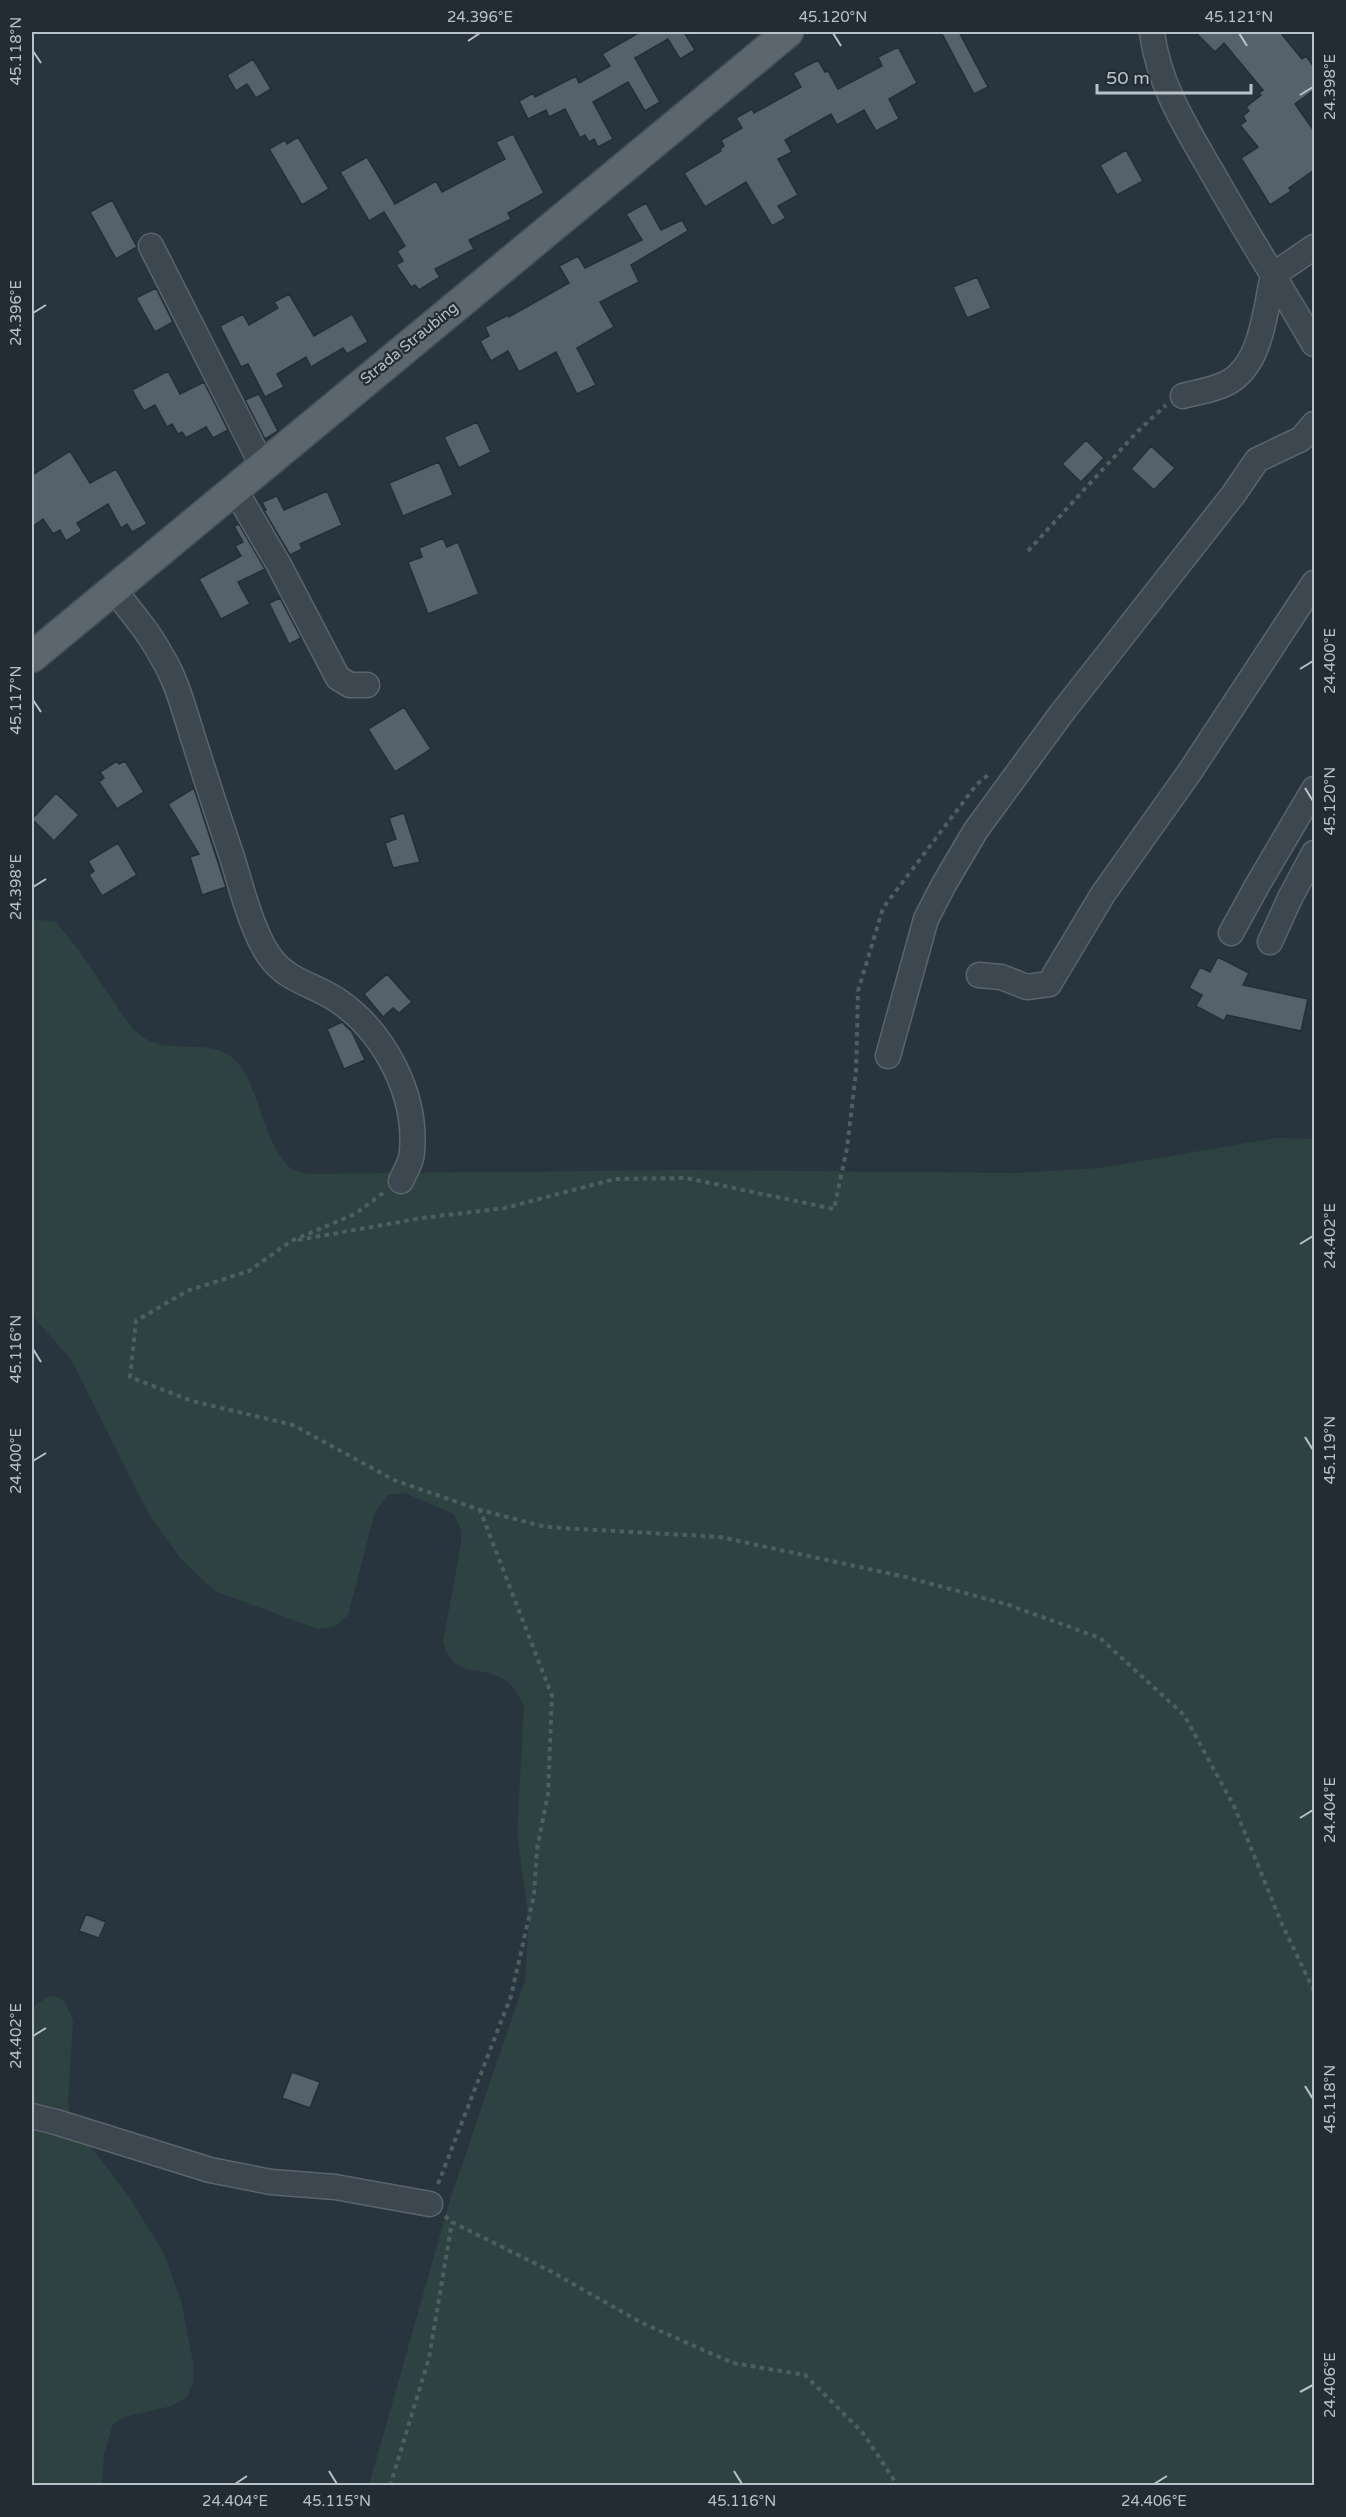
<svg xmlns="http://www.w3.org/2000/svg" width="1346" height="2517" viewBox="0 0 1346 2517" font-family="'Varela Round',sans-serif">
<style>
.green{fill:#2e4341}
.building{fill:#55626b;stroke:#242e36;stroke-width:1.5}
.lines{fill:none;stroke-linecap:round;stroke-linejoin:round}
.minor-casing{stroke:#5b646c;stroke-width:27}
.major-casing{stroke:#465058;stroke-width:33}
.path{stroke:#4d5f5f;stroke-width:4;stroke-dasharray:4.5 4.5;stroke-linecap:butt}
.minor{stroke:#3d474f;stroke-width:24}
.major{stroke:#5b666e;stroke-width:30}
.ticks{fill:none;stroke:#b9c1c9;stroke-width:2}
.labels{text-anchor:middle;stroke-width:4.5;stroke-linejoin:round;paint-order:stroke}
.street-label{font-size:15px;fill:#b9c1c9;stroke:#222c34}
.neatline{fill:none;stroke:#b9c1c9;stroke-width:2}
.ticks-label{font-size:15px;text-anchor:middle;fill:#b9c1c9}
</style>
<rect width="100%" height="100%" fill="#29353e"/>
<path class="green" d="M33 919 55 922C77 945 94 973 112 999 121 1012 130 1029 144 1038 175 1057 217 1033 241 1067 259 1092 267 1151 292 1169 296 1172 304 1173 309 1174L684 1170 1017 1173 1099 1168 1276 1138 1314 1139V2485H369L450 2200 525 1980 529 1920 517 1835 524 1707C519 1696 513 1684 502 1678 475 1665 453 1678 443 1642L461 1544V1530L454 1514 405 1493 388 1495 375 1512 348 1615 334 1627 318 1629 215 1591 181 1559 150 1516 72 1361 32 1315Z
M50 1996 57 1997 65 2002 73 2021 68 2103 71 2121 127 2194 164 2253 181 2301 193 2362 194 2380 188 2396 172 2406 124 2417 113 2424 104 2454 102 2485 32 2486V2007Z"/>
<path class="building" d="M640 32H684L695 50 680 59 668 39 635 58 660 102 645 111 628 82 593 102 613 139 598 147 594 139 589 142 585 135 580 138 565 109 549 117 546 110 528 119 519 101 533 93 535 97 576 76 579 83 610 66 602 54Z
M941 32H959L988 87 974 94Z
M1195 32H1280L1302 59 1306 56 1314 67V90L1295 104 1314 131V170L1289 188 1291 191 1270 205 1241 158 1258 147 1240 125 1246 121 1243 116 1249 111 1246 107 1261 95 1259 93 1263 90 1224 43 1215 52Z
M898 47 917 83 889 99 899 119 876 131 864 110 837 125 831 114 785 140 792 152 778 159 798 195 778 206 786 218 772 226 746 182 705 207 684 173 721 151 720 149 724 146 721 140 742 128 736 118 752 109 754 113 801 87 793 73 818 60 825 72 828 71 838 89 882 66 878 57Z
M253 59 271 89 256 98 247 84 236 91 227 75Z
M513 134 544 193 508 213 511 219 469 240 474 249 435 269 440 277 419 290 415 285 411 287 396 265 403 261 397 251 405 246 384 212 369 221 340 172 367 157 395 204 436 181 442 192 505 159 496 142Z
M298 137 329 189 302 205 269 149 285 140 287 144Z
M1126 150 1143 181 1117 195 1100 165Z
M112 200 137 247 116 259 90 212Z
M646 203 661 230 682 220 688 231 631 265 639 282 600 302 614 327 577 348 596 385 577 394 556 352 519 372 508 351 491 361 480 341 489 336 485 327 508 315 509 317 569 283 559 266 578 256 585 268 642 240 626 214Z
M977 277 991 308 967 318 953 287Z
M156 288 173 322 155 332 136 298Z
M289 294 314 336 352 314 368 342 347 354 343 348 311 367 306 357 277 374 284 387 265 397 248 364 241 367 220 326 243 314 249 325 278 308 274 302Z
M168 371 180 394 204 382 228 430 213 438 206 427 186 438 182 432 178 434 172 424 167 427 155 405 144 411 132 390Z
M259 394 278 431 265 439 245 400Z
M477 422 491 452 459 468 444 437Z
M1086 440 1104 458 1081 482 1062 464Z
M1151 446 1175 468 1154 490 1131 469Z
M70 451 90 483 116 469 147 524 132 532 127 524 121 528 108 504 77 523 82 531 66 541 60 530 53 534 43 519 32 527V475Z
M439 462 453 495 403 516 389 483Z
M327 491 342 525 300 544 302 549 290 555 264 511 266 510 262 502 277 496 284 510Z
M239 524 265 569 238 582 250 604 221 619 199 579 241 556 235 546 243 542 234 526Z
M443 538 447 547 458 542 479 594 428 614 408 562 422 557 419 548Z
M280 598 301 638 289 644 269 603Z
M404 707 431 749 395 772 368 729Z
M117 761 119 764 125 761 144 792 117 809 99 782 104 778 100 772Z
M194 788 226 887 202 895 190 857 199 854 168 804Z
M56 793 79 815 54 841 32 819Z
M404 813 420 862 393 868 385 843 396 839 389 818Z
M118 843 137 875 102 896 89 875 94 871 88 861Z
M1218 957 1249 973 1243 985 1308 999 1301 1031 1227 1015 1224 1021 1196 1006 1202 995 1189 988 1200 967 1210 972Z
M387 974 412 1002 399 1013 393 1008 383 1017 364 994Z
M342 1022 352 1032 365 1060 344 1069 327 1029Z
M86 1914 106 1922 99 1938 79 1931Z
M292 2072 320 2082 310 2108 282 2098Z"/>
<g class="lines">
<g class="minor-casing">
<path id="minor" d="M1152 32C1158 84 1187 129 1213 174 1245 231 1281 287 1314 344
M151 246 262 465
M1273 275 1314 247
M1183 396C1197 392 1214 390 1227 383 1262 365 1265 310 1273 275
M234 488 279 565 338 678 350 685H367
M113 589C130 610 148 631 161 655 178 682 185 714 195 744 207 782 219 819 232 857 241 886 254 940 274 962 291 982 320 987 340 1002 385 1034 417 1095 412 1151 412 1161 405 1172 401 1181
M1231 933 1258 884 1314 789
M1270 942 1290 898 1314 853
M979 975 1001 977 1027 987 1049 984 1103 894 1189 773 1314 583
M888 1056 926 919 944 884 976 830 1061 714 1233 495 1257 460 1301 439 1314 424
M32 2116 56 2122 210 2170 271 2182 335 2187 430 2204"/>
</g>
<g class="major-casing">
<path id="major" d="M32 657 788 32"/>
</g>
<path class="path" d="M1028 551 1137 432 1166 405
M383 1193 355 1214 291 1241 249 1271 187 1291 136 1321 130 1377 192 1401 293 1425 394 1480 480 1510 546 1527 720 1537 906 1577 1009 1605 1100 1638 1184 1715 1234 1806 1281 1922 1314 1991
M298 1240 422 1218 505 1208 615 1179 686 1178 834 1209 847 1148 856 1072 858 991 883 908 977 784 988 775
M438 2184 511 1996 534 1895 537 1849 548 1794 552 1696 480 1510
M445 2216 452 2222 552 2272 642 2323 733 2363 805 2375 863 2433 898 2486
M390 2486 429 2358 452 2222"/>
<use href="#minor" class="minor"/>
<use href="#major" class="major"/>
</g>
<path class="ticks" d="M833 33 841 46M1239 33 1247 46M468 41 480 33M33 51 41 63M1300 95 1313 87M33 313 46 305M1300 669 1313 661M33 700 41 712M1305 788 1313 801M33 887 46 879M1300 1244 1313 1236M33 1349 41 1362M1305 1437 1313 1450M33 1461 46 1453M1300 1818 1313 1810M33 2036 46 2028M1305 2086 1313 2099M1300 2392 1313 2385M329 2471 337 2484M734 2471 742 2484M235 2484 247 2476M1154 2484 1167 2476"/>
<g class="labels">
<g class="street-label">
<text transform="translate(409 343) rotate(-39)" y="5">Strada Straubing</text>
</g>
</g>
<rect width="1346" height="2517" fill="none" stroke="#222c34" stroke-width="66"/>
<path d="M1097 84v9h154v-9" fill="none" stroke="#b9c1c9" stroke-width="3"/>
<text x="1106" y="84" font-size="18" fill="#b9c1c9" stroke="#222c34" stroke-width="4.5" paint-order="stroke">50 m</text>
<rect x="33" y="33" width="1280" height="2451" class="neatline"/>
<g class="ticks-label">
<text x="480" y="22">24.396°E</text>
<text x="833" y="22">45.120°N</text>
<text x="1239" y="22">45.121°N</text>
<text transform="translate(16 51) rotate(-90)" y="5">45.118°N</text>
<text transform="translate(1330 87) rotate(-90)" y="5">24.398°E</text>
<text transform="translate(16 313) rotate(-90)" y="5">24.396°E</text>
<text transform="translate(1330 661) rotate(-90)" y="5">24.400°E</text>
<text transform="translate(16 700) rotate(-90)" y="5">45.117°N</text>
<text transform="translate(1330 801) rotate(-90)" y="5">45.120°N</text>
<text transform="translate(16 887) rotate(-90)" y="5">24.398°E</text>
<text transform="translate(1330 1236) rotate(-90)" y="5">24.402°E</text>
<text transform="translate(16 1349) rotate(-90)" y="5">45.116°N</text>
<text transform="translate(1330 1450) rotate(-90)" y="5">45.119°N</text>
<text transform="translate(16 1461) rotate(-90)" y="5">24.400°E</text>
<text transform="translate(1330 1810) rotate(-90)" y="5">24.404°E</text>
<text transform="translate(16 2036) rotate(-90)" y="5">24.402°E</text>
<text transform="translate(1330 2099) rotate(-90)" y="5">45.118°N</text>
<text transform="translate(1330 2385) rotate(-90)" y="5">24.406°E</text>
<text x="235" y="2506">24.404°E</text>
<text x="337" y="2506">45.115°N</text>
<text x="742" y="2506">45.116°N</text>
<text x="1154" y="2506">24.406°E</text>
</g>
</svg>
